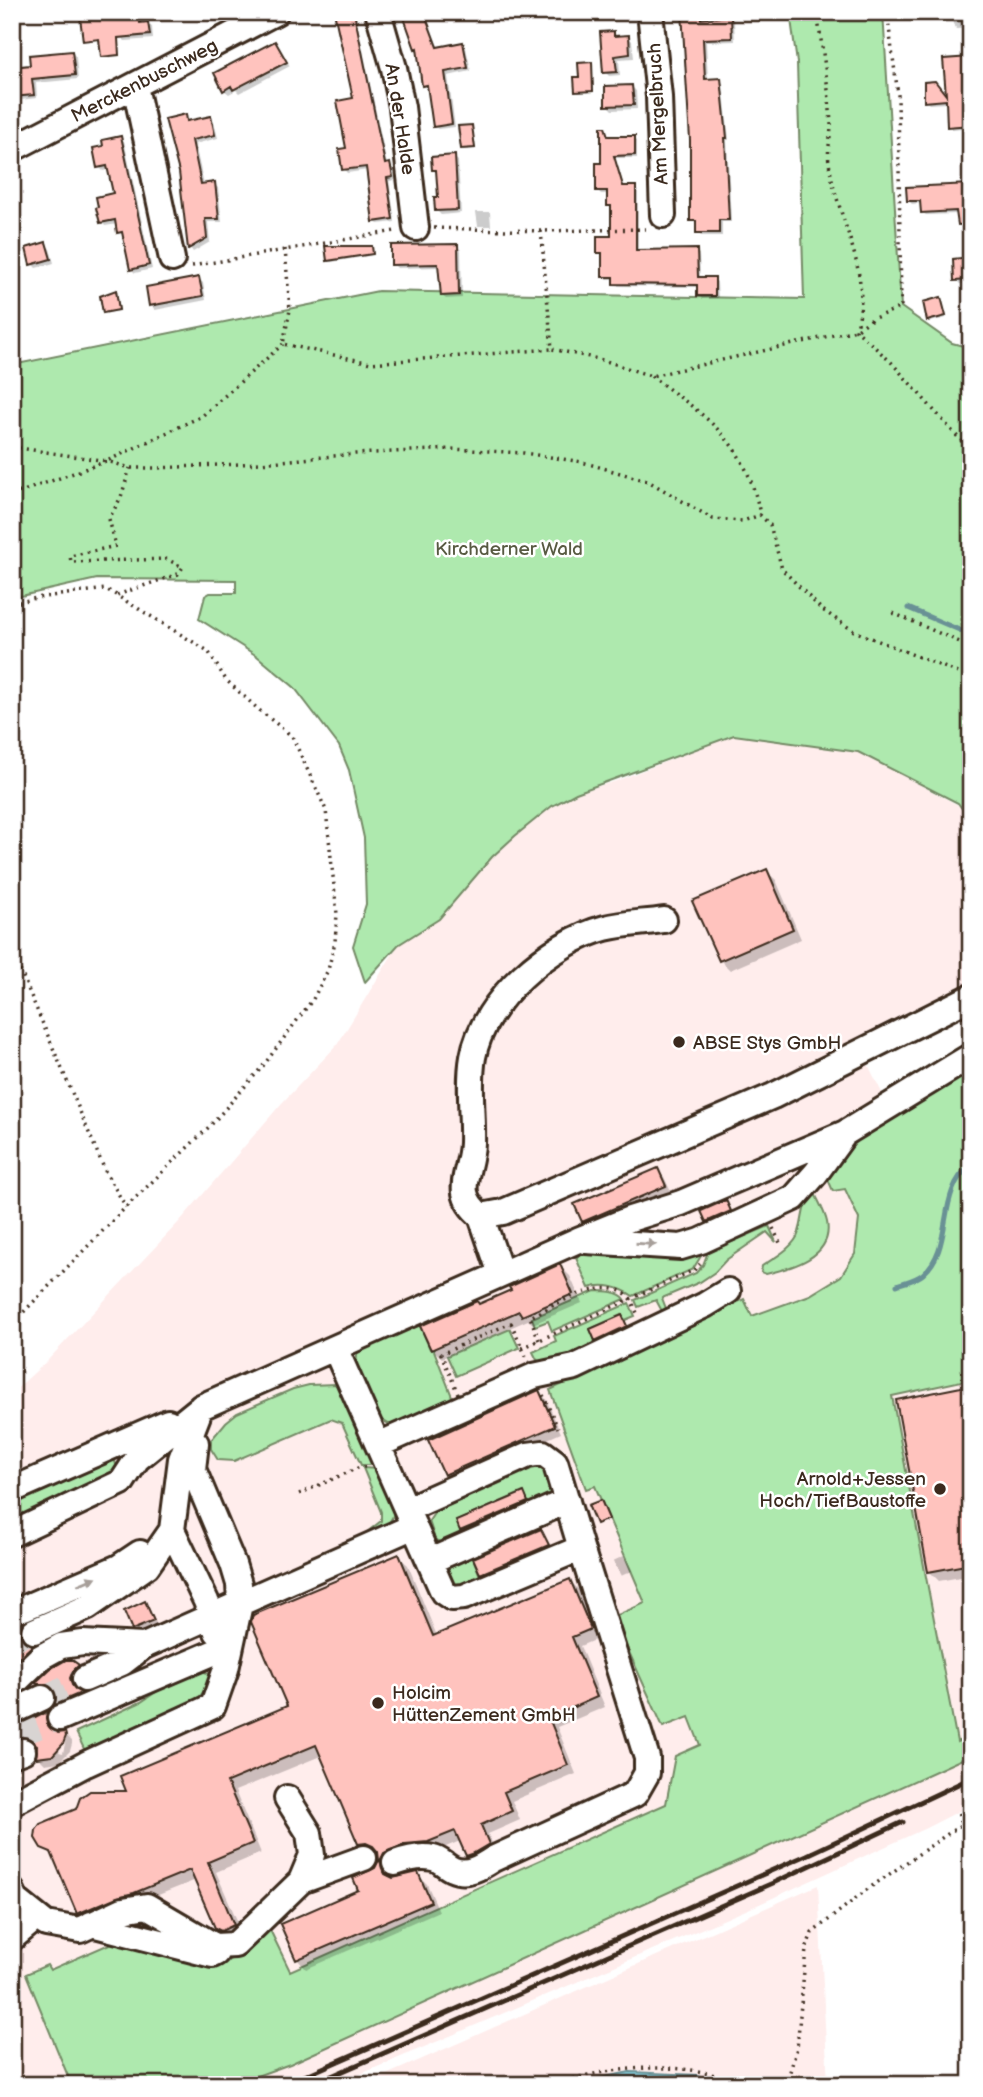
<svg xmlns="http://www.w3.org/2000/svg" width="983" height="2097" viewBox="0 0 983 2097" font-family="'Balsamiq Sans',sans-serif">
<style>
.built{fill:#ffedec}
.green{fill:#aee9ae;stroke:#748a66;stroke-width:2}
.water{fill:#87d6e5;stroke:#699195;stroke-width:2}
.shadow{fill:#0003;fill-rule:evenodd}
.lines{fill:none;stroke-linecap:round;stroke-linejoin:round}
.shore{stroke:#596f6e;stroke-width:2}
.stream{stroke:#699195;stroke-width:5}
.building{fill:#ffc3be;stroke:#3b2a1e;stroke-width:2}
.minor-tunnel{stroke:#d8d4d2;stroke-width:24;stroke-dasharray:24 12;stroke-linecap:butt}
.minor-casing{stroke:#3b2a1e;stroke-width:30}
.path{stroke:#3b2a1e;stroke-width:3.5;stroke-dasharray:2 5;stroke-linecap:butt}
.minor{stroke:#fff;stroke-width:24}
.rail{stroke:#3b2a1e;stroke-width:5}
.oneway{fill:#a79f9a}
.poi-dot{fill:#3b2a1e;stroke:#fff;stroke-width:2.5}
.labels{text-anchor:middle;stroke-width:5;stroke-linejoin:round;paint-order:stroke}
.street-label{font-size:19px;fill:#3b2a1e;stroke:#fff}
.park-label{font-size:19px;fill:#585a42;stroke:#fff}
.poi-label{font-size:19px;fill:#3b2a1e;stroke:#fff;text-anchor:start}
</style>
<rect width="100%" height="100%" fill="#fff"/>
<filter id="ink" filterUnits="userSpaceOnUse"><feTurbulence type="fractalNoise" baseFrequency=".0143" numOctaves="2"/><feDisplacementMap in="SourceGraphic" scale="14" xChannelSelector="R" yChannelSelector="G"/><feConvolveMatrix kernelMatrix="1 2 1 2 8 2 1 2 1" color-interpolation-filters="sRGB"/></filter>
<g filter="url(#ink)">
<path class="built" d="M734 735 858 752 960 806 971 821V985L857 1042 884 1097 876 1134 845 1189 859 1219 855 1254 841 1276 810 1295 751 1316 743 1300 550 1390 586 1489 595 1485 631 1569 701 1745 684 1804 94 2085H12V1393L47 1361 179 1222 281 1104 337 1045 398 945 439 919 492 857 515 836 552 806 576 793 616 781Z
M971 1379V1735L957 1742 892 1396Z
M971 1755V1805L926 1828 753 1907 335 2085H232L290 2064Z
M818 1885 828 2085H363Z"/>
<path class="green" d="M790 12H883L901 307 952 343 971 348V821L958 803 858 752 734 735 576 793 552 806 515 836 492 857 439 919 398 945 365 982 353 946 366 904 364 838 349 770 339 746 294 687 257 656 199 619 205 596 210 593H236V580L97 579 12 598V365L378 291 804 299 797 63Z
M971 1065V1379L892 1396 957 1742 971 1735V1755L290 2064 232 2085H63L70 2081 26 1974 47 1965 50 1970 123 1938 208 1962 227 1961 241 1954 267 1928 270 1930 290 1971 666 1804 675 1756 700 1745 689 1717 663 1727 613 1617 645 1603 595 1486 586 1489 550 1390 744 1299 752 1316 810 1295 841 1276 855 1254 859 1219 845 1189 833 1191 827 1177C861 1125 919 1097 971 1065Z
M814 1191C818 1201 825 1212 827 1222 834 1257 791 1268 766 1274L761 1272 762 1266C774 1258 795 1247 799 1232 805 1213 800 1209 814 1191Z
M769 1226 776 1242 767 1232 726 1260 715 1272 700 1282 662 1298 667 1311 663 1313 656 1300 638 1307 635 1300 696 1273 703 1265 708 1252Z
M589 1251 699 1254 701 1256 693 1269 633 1296C620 1287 604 1283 589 1288L576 1258Z
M595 1291C605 1291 619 1291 625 1299L552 1331 548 1321 535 1326 532 1318Z
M629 1303 635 1316 625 1320 621 1315 590 1329 598 1347 547 1365 537 1360 533 1352 556 1341 554 1336Z
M418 1321 430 1349 433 1348 453 1399 392 1426 377 1417 356 1370 357 1354 362 1347Z
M510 1329 519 1348 456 1376 447 1356Z
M336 1384 345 1389 376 1465H361L342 1423 331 1419 234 1461 218 1460 211 1449V1440L226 1422 237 1413 293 1389 309 1385Z
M108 1458 114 1459C117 1466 118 1469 115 1476L12 1526V1501Z
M537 1464 546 1467 554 1492 551 1497 530 1506 523 1492 457 1521 462 1535 444 1544 431 1538 434 1536 429 1521 435 1512 469 1496 468 1492Z
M363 1468 378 1469C396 1507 406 1511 371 1542L367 1532 381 1521V1512Z
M470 1551 482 1581 452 1588 444 1569 446 1565Z
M202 1671 210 1674 211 1682 200 1696 189 1705 85 1751 76 1732 141 1702 162 1688Z"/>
<path class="water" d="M630 2072 697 2075 719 2085H564Z"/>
<path class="shadow" d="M118 12H142L143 24H148L152 27 153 39 125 41 121 37Z
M335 12H355L387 165 393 168 395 180 389 181 395 222 378 224 375 221 368 170 347 173 344 169 355 99Z
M404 12H425L439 49 463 44 466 48 471 71 448 76 455 127 438 129 434 126 428 88 424 85 420 51Z
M672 12H702L703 21 730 18 734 21 735 41 706 42 708 80H720L723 83 729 140H727L731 222H722V236H701L698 233V224L692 221V140L684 22H676L673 19Z
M952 12H971V28L957 29 953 24Z
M613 32 618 37H628L632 41 634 58 619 59 620 75 609 76 605 72Z
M275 43 290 66 239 93 236 90 229 94 224 90Z
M72 53 76 57 78 79 36 83 37 98 12 101V69L32 67Z
M971 59V127L952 129 949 126 948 103 929 104 926 101 948 99Z
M591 64 594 92 579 93 577 92 581 79Z
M632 87 636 91 637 109 612 110 607 105Z
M185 116 190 122 210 118 214 122 218 138 195 144 204 185 214 184 218 188 222 222H208L210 242 193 252 190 248Z
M471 126 476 149 464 150 462 148Z
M604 128 609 138H634L637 141V158H615L625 188H635L638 191V252L696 251 699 254 700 279H714L717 282 718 298 702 299 699 296V287L618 286 615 279H607L604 276V255L599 252 613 238V210L609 206V194H601L598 191 603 165Z
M120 138 124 141 152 269 135 273 131 269 124 235 119 232 117 224 105 226 102 222 115 195 110 169 103 171 99 167 105 147Z
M454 157 458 161 461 213 441 215 436 210 439 198 438 174 433 170Z
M971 160V180H969L965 176 963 161Z
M971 186V227H963L960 224 958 214 926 215 922 212V203L912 204 909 201Z
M476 212H490L491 226H478Z
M46 244 50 249 54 263 36 268 32 264Z
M457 246 461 250 462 298 446 299 442 296 440 267 397 268 393 264Z
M372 247 374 255 331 262 329 261Z
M971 259V283L960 284 956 280Z
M199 279 203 283 206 300 155 310 151 305Z
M116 292 120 311 106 313 105 312Z
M941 299 946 318 930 322 928 320Z
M766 871 776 880 801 939 730 970 720 960Z
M657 1170 664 1177 672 1194 590 1228 583 1221Z
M725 1202 734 1216 712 1226 707 1221Z
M560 1266 570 1276 582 1303 533 1324 528 1320 442 1358 432 1349 480 1306Z
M621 1317 630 1330 601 1344 596 1340Z
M971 1387V1575L939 1581 929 1571Z
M539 1392 546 1399 561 1433 453 1481 446 1474 431 1440Z
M523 1494 531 1506 466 1535 462 1530 458 1522Z
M541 1531 552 1550 486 1578 481 1573Z
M398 1556 408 1565 437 1636 570 1581 579 1590 599 1638 580 1646 605 1707 557 1727 576 1774 512 1801 520 1820 488 1834 497 1854 477 1864 467 1855 460 1841 389 1871 391 1879 417 1874 427 1884 439 1911 306 1969 297 1959 282 1924 361 1891 380 1860 379 1853H369L360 1843 323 1755 235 1791 261 1853 216 1872 243 1934 226 1937 216 1927 196 1880 88 1923 79 1913 56 1858 43 1847 129 1793 289 1707Z
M624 1556 632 1571 621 1576 613 1561Z
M12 1602 21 1610 19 1623 30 1634 29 1646 40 1656 12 1680Z
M145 1604 157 1625 138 1633 134 1629Z
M71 1661 84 1673 77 1686 78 1693 86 1700 64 1710 57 1703V1692L52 1690 44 1691 38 1685 51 1670Z
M46 1714 53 1721V1731L57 1734H65L72 1741V1744L70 1751 59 1762 45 1764 38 1757V1746L35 1743 25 1744 18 1737ZM64 1736 66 1739 63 1753 59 1752Z"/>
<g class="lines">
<path class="shore" d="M599 2085 630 2079 695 2082 702 2085"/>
<path class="stream" d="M908 608 971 635
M897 1285C905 1282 916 1280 923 1274 955 1247 935 1192 971 1165"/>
</g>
<path class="building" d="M112 12H139L140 23 148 22 150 35 118 38 119 55 101 57 99 39 83 41 80 17Z
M334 12H354L385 164 390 163 393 177 387 178 393 219 373 222 366 167 342 170 339 149 346 148 337 101 353 98Z
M402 12H424L437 47 463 42 468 68 445 72 452 124 433 127 427 85 422 86 417 48 415 49Z
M682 12H700L701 19 731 16 732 38 703 39 705 79 721 78 727 138H725L729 220H719V233H696V221H690V140Z
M614 31V36L629 35 630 54 615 56 617 72 603 73 600 32Z
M275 41 287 62 233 90 231 86 223 91 214 73Z
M72 51 75 75 32 79 34 95 12 97V67L30 65 29 55Z
M971 57V125L947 127 946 100 924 102V82L935 81 946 95 943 59Z
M592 62 593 91 575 92 574 77H579L578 63Z
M632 85 634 105 605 106V86Z
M186 114 187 121 211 116 215 135 192 140 201 184 215 182 219 219H205L207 238 188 249 179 172 165 119Z
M472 125 475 148 461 149 458 126Z
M601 127H605L608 136H635V155L614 156 623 186H636V250L697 249 698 277H715V296H697V285L613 284V277H602V253H597V236H611V206H607V191H596V163H601Z
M121 136 149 265 130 270 122 232 117 233 115 220 100 223 96 208 98 207 96 197 113 193 107 166 97 168 93 148 103 146 102 140Z
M455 155 458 210 435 211 434 197H438L436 170H432L431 157Z
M971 184V224L958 225 956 211 921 213 920 201H907L906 187Z
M46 242 51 259 30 265 26 248Z
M458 244 459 295 441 296 438 264 391 265V245Z
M325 246H372L373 254 327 261Z
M971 257V280L954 281 953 259Z
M199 277 203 296 149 306 146 287Z
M116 290 119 310 103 313 100 296Z
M941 297 946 316 927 321 923 302Z
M767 869 793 929 719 961 692 901Z
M658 1168 666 1186 582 1222 574 1204Z
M726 1200 731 1211 706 1222 701 1211Z
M560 1264 573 1294 522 1316 519 1311 431 1350 420 1326 477 1301 479 1304 511 1290 509 1287Z
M622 1315 627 1326 595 1341 590 1329Z
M971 1385V1564L928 1572 896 1400Z
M539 1390 555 1426 444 1475 428 1440Z
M524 1492 528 1502 460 1531 456 1521Z
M601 1500 609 1519 596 1524 588 1505Z
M541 1529 549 1545 480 1574 473 1558Z
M399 1554 433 1636 570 1579 591 1629 572 1637 597 1697 549 1718 568 1765 504 1792 512 1811 481 1825 489 1844 472 1854 466 1856 455 1831 428 1842 405 1844 384 1853 380 1861 385 1874 393 1878 418 1872 431 1902 296 1960 280 1924 358 1890 353 1878 375 1868 379 1860 378 1852 373 1846 366 1843 358 1844 316 1745 227 1782 253 1843 208 1862 234 1925 221 1931 215 1928 190 1870 134 1893 117 1897 77 1914 51 1852 41 1848 35 1838 36 1830 40 1824 76 1809 80 1798 90 1791H126L120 1776 287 1706 251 1622 253 1615Z
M145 1601 154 1621 132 1630 124 1611Z
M12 1616 22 1623 19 1630 21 1638 32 1646 12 1664Z
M66 1660H72L79 1665 73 1671 70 1678 72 1685 81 1693 55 1704 56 1692 51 1686 35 1683 50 1669Z
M47 1712V1724L58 1733 65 1732 66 1736 63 1744 52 1756 36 1758 37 1745 26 1737H17V1727Z"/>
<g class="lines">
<path class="minor-tunnel" d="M12 1640 34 1631
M42 1698 85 1679
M16 1736 60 1718"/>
<g class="minor-casing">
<path id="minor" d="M378 12 394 68 402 107 416 228
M650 12 659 97 663 215
M135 86 172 259
M12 149 276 12
M664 920C645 923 624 923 605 928 551 942 483 1000 473 1057 468 1085 473 1114 472 1143 471 1174 451 1192 481 1216L503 1212 773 1096 971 997
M481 1216 501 1274
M586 1241 681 1247 701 1241 794 1198 816 1173 845 1133
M335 1348 443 1592 452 1598 464 1597 581 1548 647 1758V1773L635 1794 493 1859C481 1867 467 1876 452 1869 445 1866 440 1859 433 1858 421 1855 406 1859 395 1863
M378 1445 534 1376 575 1367 705 1305 728 1291
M12 1490 168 1422
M407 1509 528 1455 543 1453 555 1462 581 1548
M172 1530 206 1601 217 1632
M12 1534 122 1482 137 1459 200 1408
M430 1561 567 1501
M24 1608 119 1567 140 1553
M34 1631 88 1607 147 1566 172 1530 181 1459 201 1407 578 1240 630 1219 681 1203 845 1133 971 1056
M85 1679 122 1663 144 1646
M12 1685 41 1657 61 1646 83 1643 144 1646 414 1526
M12 1712 42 1698
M60 1718 222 1649
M12 1755 23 1751
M12 1803 86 1764 213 1706 226 1669 240 1604 239 1584 233 1564 193 1469 196 1443
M301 1881 364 1858
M12 1891 16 1900 46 1924 80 1930 123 1910 147 1906 215 1946 235 1945 301 1881 312 1855 309 1833 287 1798
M91 1924 212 1955 216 1953
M12 1938 37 1917"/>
</g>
<path class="path" d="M817 12C822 49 829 87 831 125 831 137 827 150 829 162 836 219 874 271 856 330L891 362 971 452
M434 228 541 231 647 229
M541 231 552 349 603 360 651 376 856 330 872 319 901 307 898 95 887 12
M285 249 290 310 283 344 371 363 552 349
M192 266 395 231
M651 376C707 417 747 442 760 515
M12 447 107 461 202 416 283 344
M12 495 107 461 130 468H157L260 463 355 454 451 449 524 453 582 462 648 481 713 519 743 521 760 515 770 525 782 569 821 609 854 631 971 678
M117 595 178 574 183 567 166 559 71 562 70 556 116 546 109 519 121 497 130 468
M12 604 36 598 106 589 208 651 226 680 259 710 292 736 326 810 337 914 335 942 328 970 313 999 263 1066 210 1126 126 1207 12 1324
M893 613 971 647
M12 951 106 1173 126 1207
M773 1228 781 1245
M511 1323 530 1365 459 1396 441 1354Z
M539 1340 530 1317C554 1306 596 1279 623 1292 631 1296 634 1307 638 1315
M522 1348 694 1270 700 1264
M543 1395 558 1428
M299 1494 360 1467H365
M553 2085C595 2068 697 2057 735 2085
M786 2085 797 2048 806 1949 812 1933 865 1891 962 1824 958 1811"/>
<use href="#minor" class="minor"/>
<path class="rail" d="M284 2085 807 1855 971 1778
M311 2085 773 1883 903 1822"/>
</g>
<defs><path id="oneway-solid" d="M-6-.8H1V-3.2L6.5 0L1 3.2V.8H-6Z" transform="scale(1.75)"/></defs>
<g class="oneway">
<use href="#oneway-solid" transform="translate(646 1244) rotate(4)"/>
<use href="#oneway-solid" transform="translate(87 1581) rotate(-23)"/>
</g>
</g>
<g class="poi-dot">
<circle cx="679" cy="1042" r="7"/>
<circle cx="940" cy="1489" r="7"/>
<circle cx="378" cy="1703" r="7"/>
</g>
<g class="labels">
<g class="street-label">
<text transform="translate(144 80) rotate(-27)" y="7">Merckenbuschweg</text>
<text transform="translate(657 114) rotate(-93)" y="7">Am Mergelbruch</text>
<text transform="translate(401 119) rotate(81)" y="7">An der Halde</text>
</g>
<g class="park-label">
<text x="509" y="555">Kirchderner Wald</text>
</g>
<g class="poi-label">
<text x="693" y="1049">ABSE Stys GmbH</text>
<text x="926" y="1485" text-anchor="end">Arnold+Jessen<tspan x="926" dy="22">Hoch/TiefBaustoffe</tspan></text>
<text x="392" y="1699">Holcim<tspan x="392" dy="22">HüttenZement GmbH</tspan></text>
</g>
</g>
<rect width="983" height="2097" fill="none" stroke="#fff" stroke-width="42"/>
<rect x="21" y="21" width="941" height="2055" fill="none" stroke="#3b2a1e" stroke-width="2.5" filter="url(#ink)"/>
</svg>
